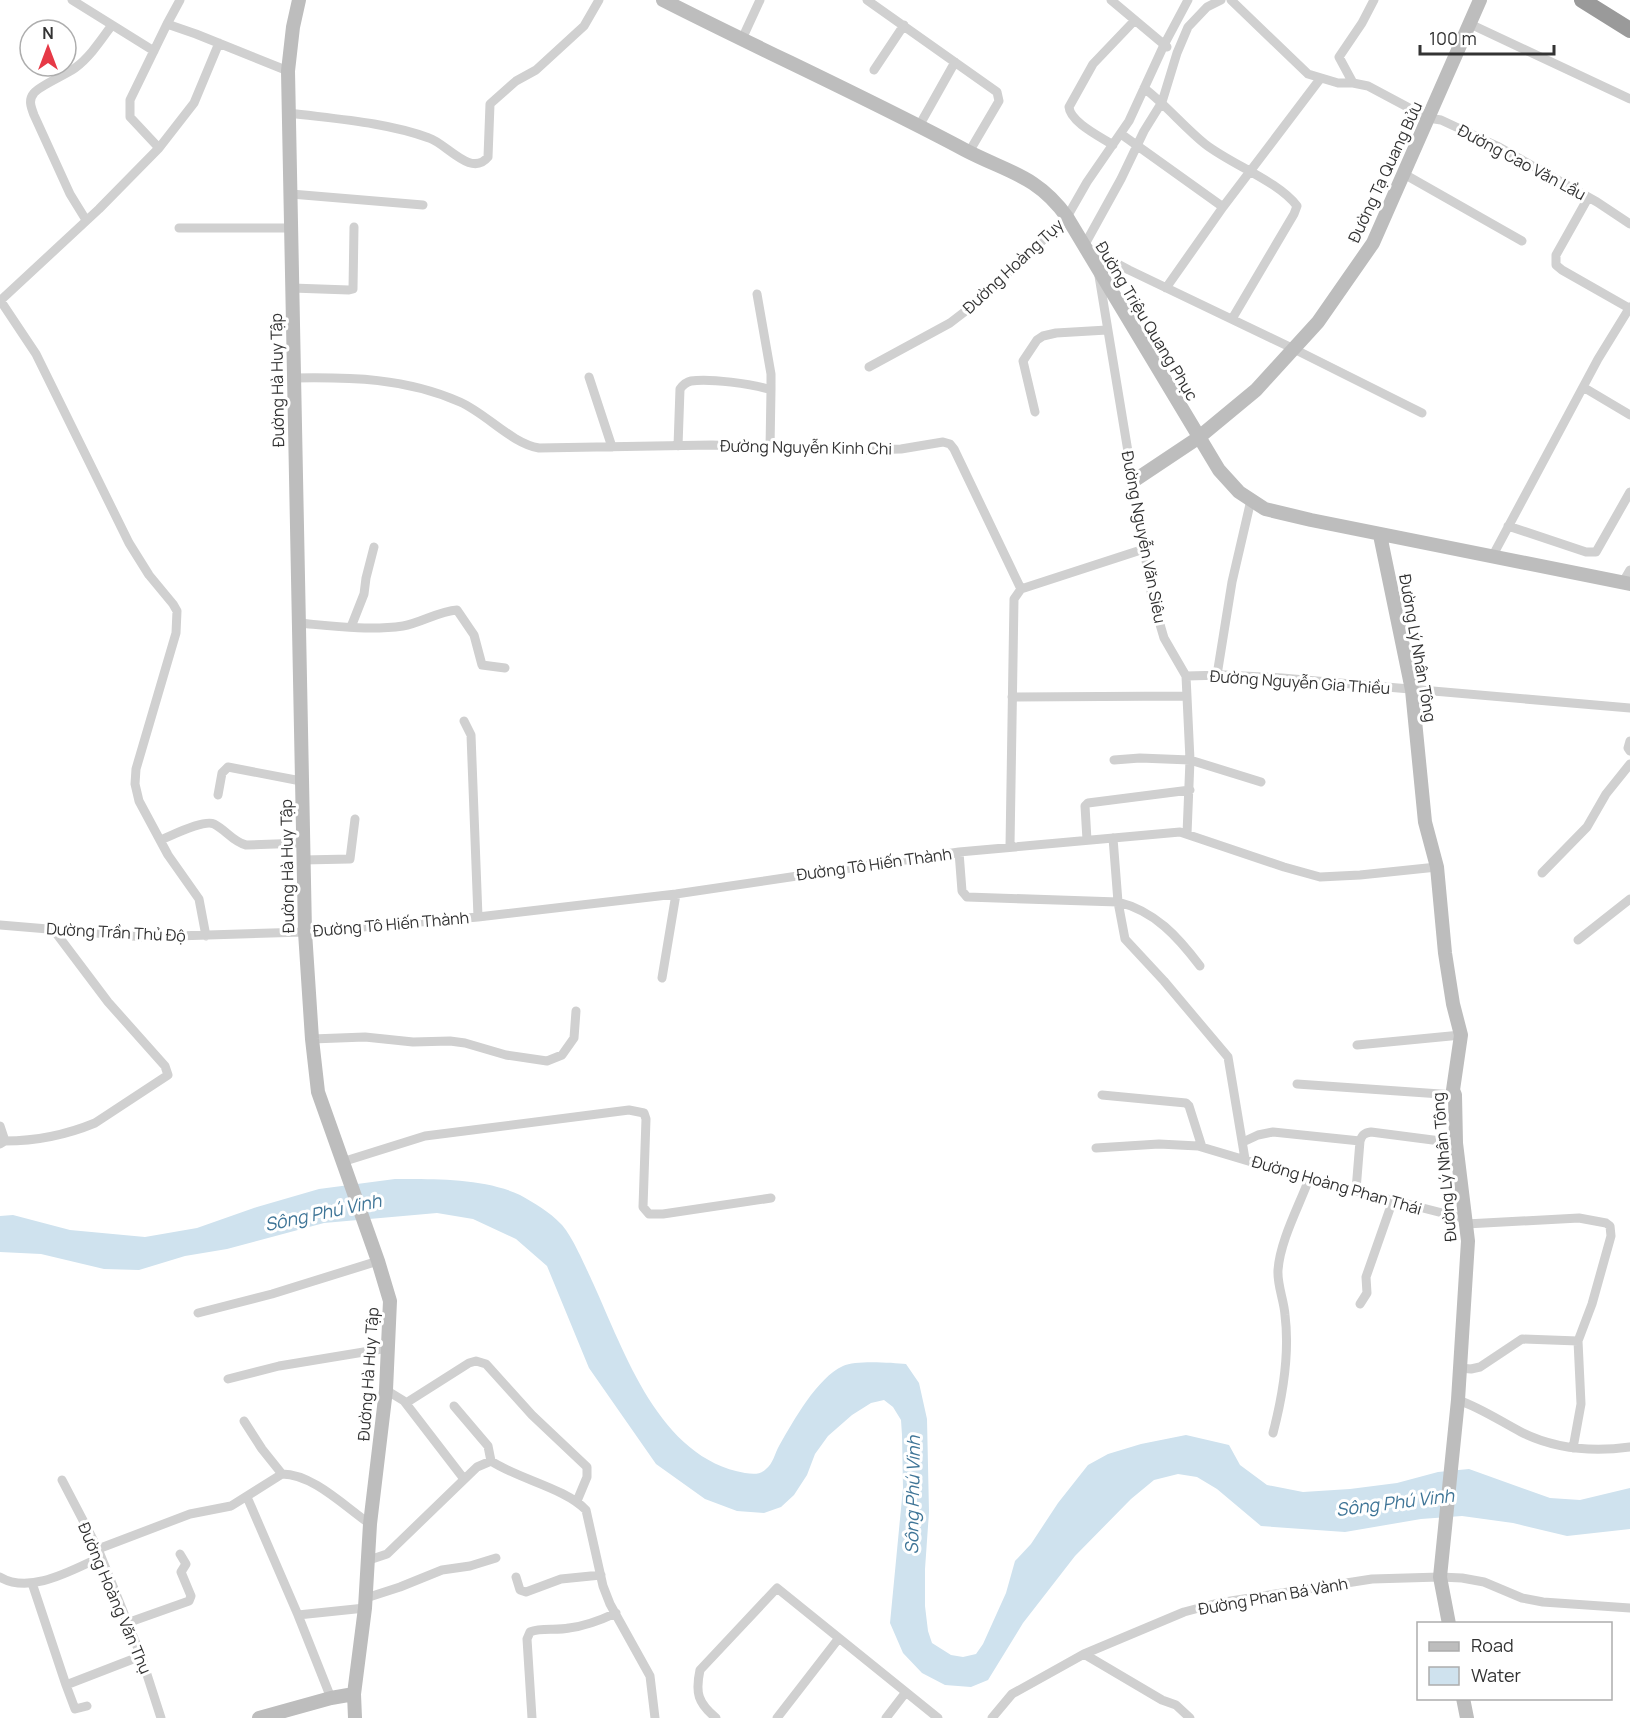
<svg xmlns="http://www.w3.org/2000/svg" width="1630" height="1718" viewBox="0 0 1630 1718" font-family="Manrope,sans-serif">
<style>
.water{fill:#cfe2ee}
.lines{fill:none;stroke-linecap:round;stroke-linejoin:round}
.street{stroke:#d0d0d0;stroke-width:9}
.secondary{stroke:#bdbdbd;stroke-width:14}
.highway{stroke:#9a9a9a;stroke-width:16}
.labels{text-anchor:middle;stroke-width:6;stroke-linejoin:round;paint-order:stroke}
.street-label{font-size:16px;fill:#333;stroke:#fff}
.water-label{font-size:18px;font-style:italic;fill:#3f7597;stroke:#fff}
</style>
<rect width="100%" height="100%" fill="#fff"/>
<path class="water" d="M395 1179C435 1179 484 1178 520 1195 534 1203 550 1212 561 1224 572 1235 586 1268 593 1283 625 1353 659 1458 745 1473 753 1474 760 1475 766 1469 773 1464 775 1453 779 1446 794 1420 817 1378 843 1366 856 1360 892 1363 906 1364L919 1383 927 1419 929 1512 925 1569V1606L928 1631 932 1643 951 1655 963 1657 976 1654 983 1644 1006 1593 1015 1561 1031 1544 1058 1503 1088 1465 1108 1454 1141 1444 1186 1435 1229 1445 1240 1465 1267 1485 1303 1492 1350 1489 1397 1483 1438 1472 1469 1469 1550 1498 1580 1500 1630 1488V1529L1567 1536 1513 1523 1462 1516 1421 1519 1345 1532 1261 1526 1217 1489 1197 1477 1178 1474 1154 1480 1131 1499 1075 1556 1023 1623 988 1680 971 1687 945 1685 922 1673 903 1653 890 1623 903 1488 902 1435 901 1420 893 1407 884 1400 871 1403 852 1415 828 1436 815 1454 807 1475 794 1495 781 1507 764 1513 737 1511 705 1499 656 1464 589 1368 547 1266 516 1239 473 1219 437 1213 324 1223 227 1249 185 1256 139 1270 104 1269 41 1254 0 1252V1216L13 1215 70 1230 145 1237 197 1228 257 1207 319 1189Z"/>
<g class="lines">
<path class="street" d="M72 0 154 51
M867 0 997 92 999 101 969 152
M1111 0 1167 47
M1221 0 1207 7 1188 27 1177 53 1162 102 1144 131 1121 179 1084 246 1129 270 1294 349 1422 413
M1231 0 1308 74 1338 83H1353L1368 86 1428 118 1441 120 1497 146 1597 202 1630 224
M1468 23 1630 99
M167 24 180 0
M742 39 760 0
M874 70 904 25
M1353 83 1339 57 1362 23 1374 0
M1144 88C1166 105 1184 127 1205 144 1232 165 1278 181 1297 206L1294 214 1232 319
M289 113C335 119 385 122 429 138 446 143 471 178 488 157L490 104 516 81 536 70 584 26 599 0
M919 126 955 62
M1121 134 1223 207
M1113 145C1101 137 1070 122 1069 107L1093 64 1135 20
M159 148 130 117V100L167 24 196 34 288 71
M1404 174 1522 241
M291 194 423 205
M1588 198 1556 255V265L1562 270 1629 308
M86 220 70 194 34 115C31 107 28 100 34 93 39 86 65 75 75 68 90 57 101 40 112 25
M179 228H291
M1099 276 1152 597 1164 638 1186 676 1190 760 1187 834
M292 288 349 290 353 289 354 227
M1166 288 1223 207 1320 79
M757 294 771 374V390
M0 300 36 354 129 543 149 575 173 604 177 611 176 633 136 769 135 784 139 801 168 855 199 899 206 936
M1 300 99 209 159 148 194 103 219 43
M869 367 950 323 963 313 992 289 1067 217 1087 182 1129 121 1164 45 1188 0
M589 377 612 447
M293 378C351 377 406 378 460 402 487 414 511 443 539 448L712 445 863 450 901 449 943 442 950 444 954 449 1021 589
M1583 387 1630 415
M1035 412 1023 361 1037 340 1043 336 1056 333 1107 330
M678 446 680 389C683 385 686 382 691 381 709 378 753 384 771 390L770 448
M1508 526 1586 552H1596L1630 492
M1492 557 1598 359 1630 307
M1623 582 1630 570
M299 623C332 626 369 631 403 626 421 623 439 611 457 610L474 635 482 665 505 668
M351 627 364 594 366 578 374 547
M1217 675 1232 582 1251 500
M1186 676 1225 675 1282 678 1630 708
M1012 697 1187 696
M464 721 471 735 478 917
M1630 741 1628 748 1630 751
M1114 760 1140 758 1190 760 1261 782
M218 795 222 773 228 767 301 781
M1113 838 1118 902 1125 939 1164 981 1228 1057 1245 1159
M160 840C171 836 204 819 214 824 226 830 233 842 246 845L303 843
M1087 840 1085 806 1088 803 1190 790
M1010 846 1014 599 1021 589 1144 549
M959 852 962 891 967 897 1118 902C1155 911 1178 937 1200 966
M303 860 350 859 355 819
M1542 873 1587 827 1606 794 1630 764
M0 925 144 937 305 932 478 917 676 894 959 852 1180 832 1284 867 1320 877 1360 875 1437 867
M1578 940 1630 899
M662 978 676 894
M312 1039 365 1037 413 1042 450 1041 465 1043 506 1055 547 1061 562 1055 574 1038 576 1011
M1357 1045 1461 1035
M1297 1084 1455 1095
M1102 1095 1186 1103 1189 1106 1202 1147
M0 1126 5 1141 0 1144
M5 1141C36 1141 66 1135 95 1123L168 1075 165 1066 108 1002 53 929
M1243 1142 1258 1135 1273 1132 1360 1141
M1096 1148 1159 1144 1198 1146 1309 1179 1466 1219
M342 1162 425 1136 629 1110 644 1113 646 1119 643 1207 649 1214H663L771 1198
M1356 1190 1360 1141C1362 1135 1364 1133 1371 1132L1456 1143
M1466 1224 1579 1218 1606 1223 1610 1226 1611 1236 1592 1304 1578 1341 1581 1404 1573 1448
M1360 1304 1367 1293 1366 1277 1393 1200
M198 1313 272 1294 378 1261
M1460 1368 1471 1369 1480 1367 1522 1339 1578 1341
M228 1379 279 1366 388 1348
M386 1390 404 1401 464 1479
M1458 1400C1481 1408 1500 1421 1521 1432 1555 1449 1593 1452 1630 1447
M406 1403 469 1363 476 1361 486 1364 532 1415 587 1467V1477L577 1501
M454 1406 488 1446 491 1461
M244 1421 262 1449 282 1474
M1273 1433C1283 1395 1290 1355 1285 1315 1284 1300 1277 1285 1278 1270 1280 1241 1299 1206 1309 1179
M62 1480 98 1549 141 1656 161 1718
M247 1497 298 1615 331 1698
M98 1549 190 1514 231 1506 282 1474C313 1474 345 1507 370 1524
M369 1560 387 1554 477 1467 491 1461C518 1479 565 1488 586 1510L603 1586 610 1604 650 1676 655 1718
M0 1577C30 1595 72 1570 101 1557
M516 1577 520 1590 526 1592 561 1579 601 1575
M32 1583 66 1685 141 1656
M366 1598 400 1587 442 1570 470 1566 496 1558
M298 1615 365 1608
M127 1623 189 1601 191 1596 181 1572 186 1564 180 1554
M1084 1654 1162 1700 1176 1705 1190 1718
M66 1685 75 1709 87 1706
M532 1718 527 1639 530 1632C542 1627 556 1631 569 1628 586 1626 601 1620 616 1613
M716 1718C698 1703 695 1693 700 1670L777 1588 938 1718
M777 1718 839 1638
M886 1718 906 1692
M992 1718 1012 1694 1084 1654 1184 1612 1218 1603 1372 1579 1440 1577 1462 1578 1484 1582 1522 1598 1543 1602 1630 1608"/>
<path class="secondary" d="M299 0 293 27 288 71 305 932 312 1039 318 1092 378 1261 390 1301 386 1390 370 1524 365 1608 354 1694 355 1718
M663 0C763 51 866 97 965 150 1007 172 1037 175 1067 217L1219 470 1239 492 1265 509 1311 520 1630 584
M1132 482 1198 438 1256 390 1318 322 1373 243 1480 0
M1380 535 1412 690 1425 822 1437 867 1445 953 1453 1004 1461 1035 1453 1090 1455 1095 1456 1143 1468 1241 1458 1400 1440 1577 1449 1624
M1463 1698 1467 1718
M259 1718 331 1698 354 1694"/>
<path class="highway" d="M1582 0 1630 30"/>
</g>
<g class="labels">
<g class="street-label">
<text transform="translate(1522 162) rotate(28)" y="6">Đường Cao Văn Lầu</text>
<text transform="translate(1385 172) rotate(-65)" y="6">Đường Tạ Quang Bửu</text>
<text transform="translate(1013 266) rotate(-43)" y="6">Đường Hoàng Tụy</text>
<text transform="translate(1147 321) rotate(59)" y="6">Đường Triệu Quang Phục</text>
<text transform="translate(277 380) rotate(-91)" y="6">Đường Hà Huy Tập</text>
<text transform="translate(806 447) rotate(1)" y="6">Đường Nguyễn Kinh Chi</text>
<text transform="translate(1144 537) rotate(79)" y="6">Đường Nguyễn Văn Siêu</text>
<text transform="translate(1418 648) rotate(80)" y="6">Đường Lý Nhân Tông</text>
<text transform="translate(1300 682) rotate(4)" y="6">Đường Nguyễn Gia Thiều</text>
<text transform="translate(874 864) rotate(-8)" y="6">Đường Tô Hiến Thành</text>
<text transform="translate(287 866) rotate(-91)" y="6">Đường Hà Huy Tập</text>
<text transform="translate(391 924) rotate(-5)" y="6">Đường Tô Hiến Thành</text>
<text transform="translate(116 932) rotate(3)" y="6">Dường Trần Thủ Độ</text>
<text transform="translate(1444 1167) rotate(-95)" y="6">Đường Lý Nhân Tông</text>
<text transform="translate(1337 1185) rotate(16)" y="6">Đường Hoàng Phan Thái</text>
<text transform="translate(368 1374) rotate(-86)" y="6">Đường Hà Huy Tập</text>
<text transform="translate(1273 1596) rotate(-10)" y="6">Đường Phan Bá Vành</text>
<text transform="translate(115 1598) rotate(67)" y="6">Đường Hoàng Văn Thụ</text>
</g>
<g class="water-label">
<text transform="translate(323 1213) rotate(-12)" y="6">Sông Phú Vinh</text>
<text transform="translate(913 1495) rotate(-89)" y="6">Sông Phú Vinh</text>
<text transform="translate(1395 1503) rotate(-7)" y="6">Sông Phú Vinh</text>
</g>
</g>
<rect x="1417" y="1622" width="195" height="78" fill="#ffffff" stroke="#adadad" stroke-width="1.5"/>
<rect x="1429" y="1642" width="30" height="9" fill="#bdbdbd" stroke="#adadad" stroke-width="1.5"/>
<text x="1471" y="1652" font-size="18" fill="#333333">Road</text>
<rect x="1429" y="1667" width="30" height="18" fill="#cfe2ee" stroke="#adadad" stroke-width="1.5"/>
<text x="1471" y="1682" font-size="18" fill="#333333">Water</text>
<g transform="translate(48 48)"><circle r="28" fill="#ffffff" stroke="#adadad" stroke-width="1.5"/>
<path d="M0-4.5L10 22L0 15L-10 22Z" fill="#e63946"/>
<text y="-9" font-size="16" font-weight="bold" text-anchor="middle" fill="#333333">N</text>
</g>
<path d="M1420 45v9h134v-9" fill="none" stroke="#333333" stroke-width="3"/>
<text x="1429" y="45" font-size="18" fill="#333333" stroke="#ffffff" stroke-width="4.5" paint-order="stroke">100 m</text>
</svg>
